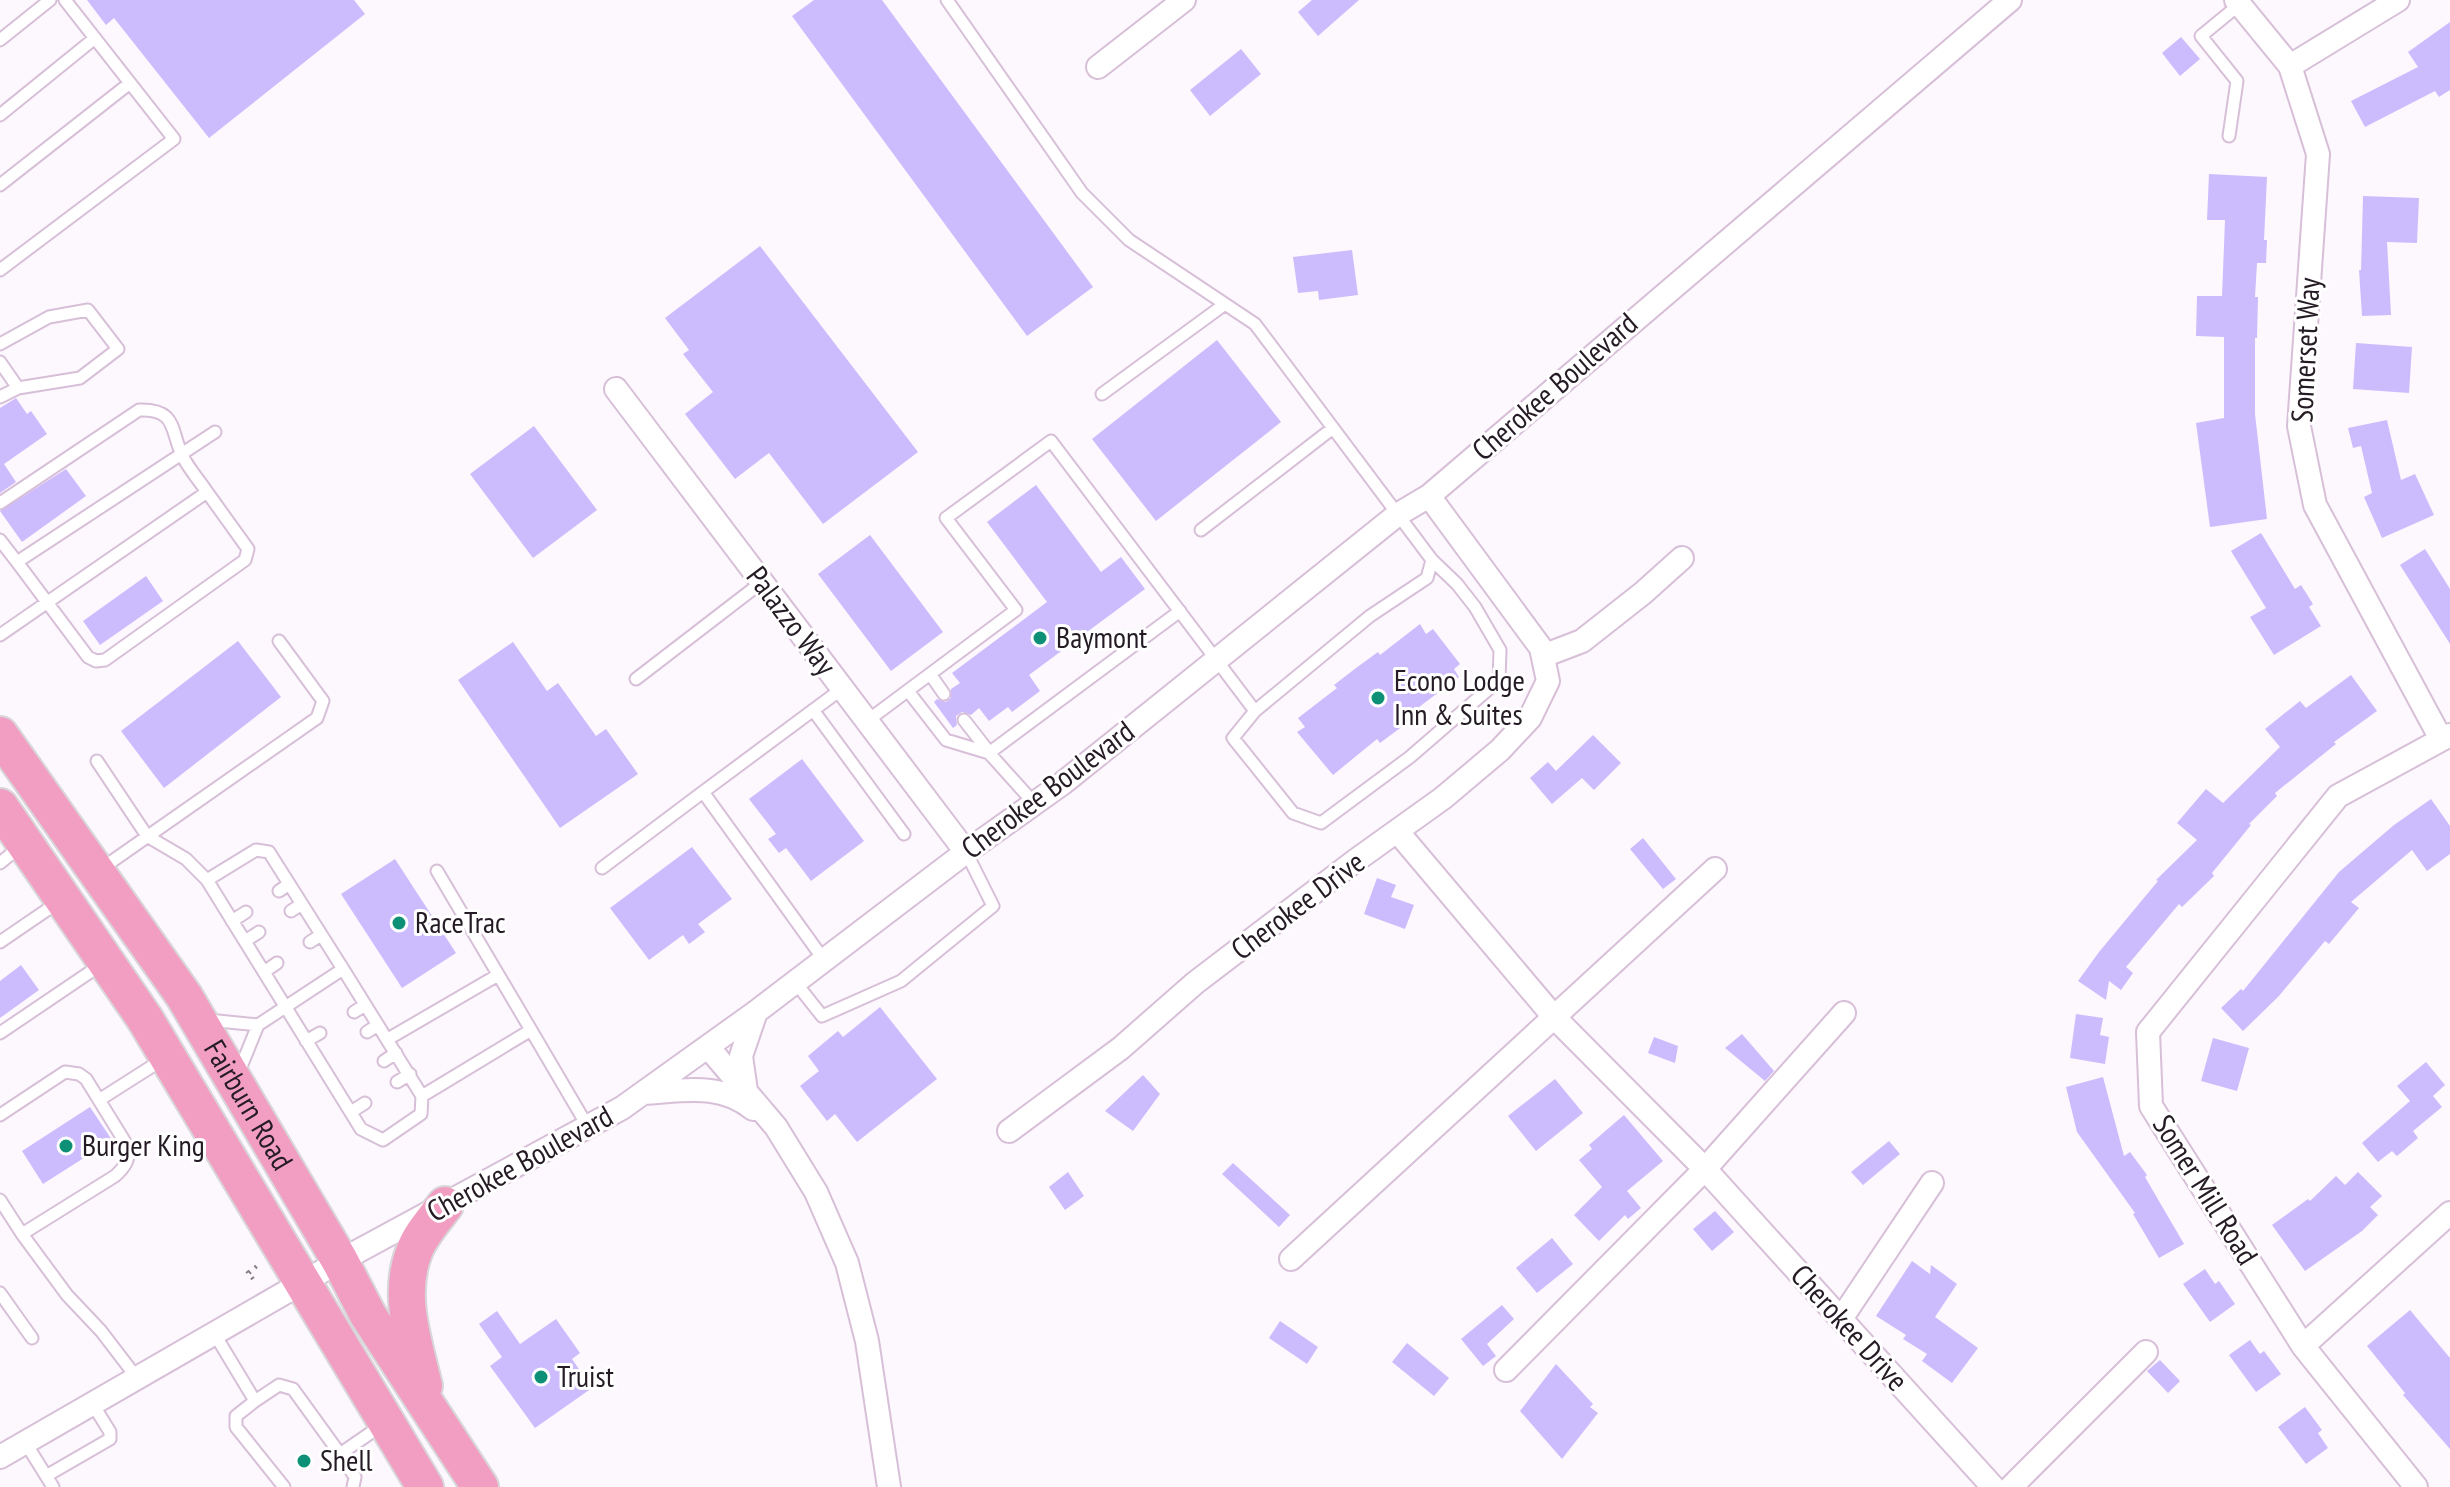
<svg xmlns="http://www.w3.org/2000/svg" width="2450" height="1487" viewBox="0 0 2450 1487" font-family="'PT Sans Narrow',sans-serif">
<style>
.building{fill:#ccbcfd}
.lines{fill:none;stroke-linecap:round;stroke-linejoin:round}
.service-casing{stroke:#d8bfd8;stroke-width:15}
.minor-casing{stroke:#d8bfd8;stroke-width:26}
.primary-casing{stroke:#d8d6d8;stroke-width:40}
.path{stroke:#867f86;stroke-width:4;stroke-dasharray:2 6;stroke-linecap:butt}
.service{stroke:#fff;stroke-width:11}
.minor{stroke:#fff;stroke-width:22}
.primary{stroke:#f19ec2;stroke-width:36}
.poi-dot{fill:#0e9077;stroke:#fff;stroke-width:3}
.labels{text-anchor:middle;stroke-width:6;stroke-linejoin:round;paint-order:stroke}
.street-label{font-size:30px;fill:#241b24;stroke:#fff}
.poi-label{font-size:30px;fill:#241b24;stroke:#fff;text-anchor:start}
</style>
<rect width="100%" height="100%" fill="#fdf8fd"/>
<path class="building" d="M87 0H354L365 14 209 138 114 18 106 25Z
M814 0H882L1093 287 1027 336 792 16Z
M1312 0H1359L1318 36 1298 12Z
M2450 22V90L2439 97 2435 91 2365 127 2351 101 2418 67 2408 52Z
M2181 37 2200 59 2180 76 2162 53Z
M1241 49 1261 74 1210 116 1190 90Z
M2209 174 2267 177 2264 240H2267L2266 263H2257L2255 297H2258L2257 338H2255V414L2267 519 2210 527 2196 423 2224 418V337L2196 336 2197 296H2222L2225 220H2207Z
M2363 196 2419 198 2417 243 2387 242 2391 315 2362 316 2359 270H2361Z
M760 246 918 452 823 524 769 453 735 479 685 414 713 392 683 354 689 350 665 318Z
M1352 250 1358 295 1319 300 1318 291 1298 293 1293 257Z
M1217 340 1281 422 1156 521 1092 439Z
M2356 343 2412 347 2409 393 2353 389Z
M16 398 27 414 31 411 47 434 4 464 16 482 0 493V408Z
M2387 420 2401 480 2415 474 2434 515 2382 538 2364 497 2372 493 2361 446 2353 448 2348 428Z
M534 426 597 510 533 558 470 474Z
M66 469 86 496 22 542 0 511Z
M1036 485 1101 572 1121 557 1145 589 1029 675 1040 691 1012 712 1008 707 989 721 979 708 971 715 962 712 956 716 957 725 953 728 934 702 937 699 946 702 951 698V689L960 683 952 673 1047 602 987 522Z
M2261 533 2295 589 2301 585 2313 604 2309 607 2321 626 2274 655 2250 617 2266 608 2231 551Z
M870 535 943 632 891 671 818 574Z
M2425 549 2450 589V644L2400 565Z
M146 576 163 601 100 645 83 621Z
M1420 624 1426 634 1433 629 1460 664 1454 669 1459 677 1419 707 1423 711 1380 743 1377 739 1333 775 1297 732 1305 727 1298 718 1337 688 1334 685 1356 668 1378 652 1380 655Z
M238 641 281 697 164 788 121 731Z
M513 642 547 691 558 683 596 736 606 729 638 774 560 828 458 680Z
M2351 675 2377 711 2334 742 2336 744 2275 793 2277 796 2249 824 2251 825 2212 873 2214 876 2182 907 2179 904 2126 967 2133 973 2121 990 2109 981 2106 1000 2078 981 2099 952 2158 881 2156 880 2197 840 2177 823 2206 789 2223 803 2280 747 2265 729 2300 701 2306 708Z
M1593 735 1621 763 1594 790 1582 778 1552 804 1530 778 1548 762 1556 771Z
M802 759 864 841 811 881 786 848 779 853 768 839 776 834 749 799Z
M2431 799 2450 826V854L2427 871 2412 850 2351 902 2359 908 2329 944 2325 941 2278 997 2243 1031 2221 1008 2241 989 2243 991 2339 872 2394 825Z
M1643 838 1676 879 1663 889 1630 849Z
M692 847 732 899 698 924 705 932 689 944 683 935 649 960 610 908Z
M395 859 456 953 402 988 341 894Z
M1377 878 1396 885 1391 897 1414 905 1405 929 1364 914Z
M21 965 39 990 0 1018V981Z
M880 1007 937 1079 857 1142 835 1114 827 1121 800 1086 819 1071 808 1056 838 1031 843 1037Z
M2076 1014 2103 1018 2100 1035 2109 1037 2105 1064 2070 1058Z
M1742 1034 1774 1071 1765 1081 1725 1048Z
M1654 1037 1678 1046 1675 1063 1648 1053Z
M2213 1038 2249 1048 2237 1091 2201 1081Z
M2426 1062 2445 1085 2433 1096 2442 1107 2413 1131 2418 1138 2397 1156 2392 1151 2378 1162 2362 1143 2410 1101 2397 1086Z
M1143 1075 1160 1094 1133 1131 1105 1111Z
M2103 1077 2124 1156 2130 1152 2147 1175 2145 1177 2184 1244 2159 1258 2133 1214 2135 1213 2077 1132 2066 1087Z
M1555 1079 1583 1113 1536 1151 1508 1116Z
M90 1107 112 1140 43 1184 22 1151Z
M1624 1115 1663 1161 1627 1191 1641 1208 1628 1219 1625 1215 1599 1241 1574 1215 1602 1187 1579 1160 1592 1149 1589 1145Z
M1889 1141 1900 1154 1863 1185 1851 1172Z
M1233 1163 1290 1215 1279 1227 1222 1174Z
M1068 1172 1084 1196 1065 1210 1049 1187Z
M2358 1172 2382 1196 2370 1207 2378 1215 2362 1231 2305 1271 2272 1225 2308 1199 2310 1201 2336 1176 2345 1185Z
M1715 1211 1734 1232 1712 1251 1693 1229Z
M1552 1238 1573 1264 1537 1293 1516 1268Z
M1912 1261 1930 1274 1931 1265 1957 1284 1935 1317 1978 1348 1952 1383 1922 1361 1927 1354 1903 1339 1906 1335 1876 1316Z
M2205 1269 2215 1284 2219 1281 2235 1304 2210 1322 2183 1284Z
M1502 1305 1514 1319 1487 1344 1496 1356 1483 1366 1461 1339Z
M2410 1310 2450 1358V1449L2403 1395 2405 1393 2367 1346Z
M497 1311 520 1344 556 1319 580 1353 572 1359 592 1388 535 1428 490 1366 502 1357 479 1324Z
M1280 1321 1318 1347 1307 1364 1269 1338Z
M2250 1340 2260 1354 2264 1351 2281 1374 2256 1392 2229 1355Z
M1407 1343 1449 1378 1434 1396 1392 1362Z
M2160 1360 2180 1381 2168 1393 2147 1371Z
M1556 1364 1593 1404 1590 1407 1598 1413 1562 1459 1520 1411Z
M2305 1407 2322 1430 2318 1433 2328 1448 2306 1464 2278 1427Z"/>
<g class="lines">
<g class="service-casing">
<path id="service" d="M0 40 50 0
M0 115 95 38
M2229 136 2237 81 2201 36 2240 4
M0 185 130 83
M0 270 174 139 65 0
M0 344 49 317 88 310 118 349 80 378 18 388 0 397
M0 362 18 388
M1102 394 1225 304
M0 503 139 410C177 409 170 429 182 455 188 468 199 480 207 492
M1201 530 1333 428
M0 540 17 562
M0 635 207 492 248 549 245 560 105 660 96 661 88 657 17 562 215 432
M930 674 944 694
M636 679 762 582
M908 691 946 740 989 753
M813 710 904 834
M1255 711 1233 738 1293 813 1321 823 1410 757 1499 680 1500 650 1475 607 1457 584 1432 560
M964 720 989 752
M867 721 1016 610 946 518 1051 441 1255 711 1370 616 1427 578 1432 560 1255 324 1129 240 1082 193 947 0
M97 761 147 836 186 859 207 880 361 1129 383 1140 421 1114 422 1096
M1034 803 989 753 1180 611
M0 863 21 846
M602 868 703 792
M101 869 317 718 323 701 279 641
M437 871 531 1030
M207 880 256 850 269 852 343 969
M279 891 289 884
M291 911 302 904
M232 921 246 912
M245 941 259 932
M0 942 60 901
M310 942 321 935
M824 960 703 792 843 688
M264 972 277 963
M795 982 822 1016 901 981 993 906 966 852
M354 1012 365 1005
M208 1020 258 1025 238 1074
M258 1025 343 969 422 1096 531 1030 588 1127
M367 1032 378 1025
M0 1033 102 964
M388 1039 498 975
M306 1041 320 1033
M384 1061 396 1053
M397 1082 410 1074
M351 1112 365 1103
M0 1115 65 1072 79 1074 86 1079 99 1100 165 1058
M0 1200 22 1234 115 1176C124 1168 130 1160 128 1147L99 1100
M22 1234 67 1295 101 1331 137 1378
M0 1293 32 1338
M214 1333 255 1401 236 1416V1427L284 1487
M255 1401 279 1385 293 1389 340 1454
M25 1442 53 1487
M46 1476 110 1439V1432L92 1403
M353 1487 355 1477 340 1454 382 1425"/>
</g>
<g class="minor-casing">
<path id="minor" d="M2236 0 2290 66 2318 154 2299 426 2315 505 2441 739
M2290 66 2398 0
M1098 67 1184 0
M616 389 966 852
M1543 656 1582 641 1643 593 1682 558
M1397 831 1554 1017 1705 1169 1993 1487
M708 1047 776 1127 816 1192 847 1263 867 1341 889 1487
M746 1091 741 1056 756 1012
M644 1093C683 1091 720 1082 753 1109
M1009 1131 1121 1048 1195 983 1355 861 1443 798 1500 750 1530 718 1548 681 1541 648 1429 496
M1291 1259 1715 869
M1841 1319 1932 1183
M2303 1346 2450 1213
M1506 1370 1705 1169 1844 1013
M0 1457 340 1261 622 1108 756 1012 966 852 1063 783 1397 515 1429 496 2010 0
M2011 1487 2146 1352
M2416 1487 2303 1346 2151 1106 2148 1032 2338 796 2450 735"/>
</g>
<g class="primary-casing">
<g id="primary">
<path id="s1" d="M0 735 184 996 340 1261 368 1315 480 1487"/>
<path d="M0 807 145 1019 425 1487"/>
<path d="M424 1386C414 1344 397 1295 414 1252 420 1235 434 1220 445 1205"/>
</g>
</g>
<path class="path" d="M247 1271 253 1279
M249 1273 258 1265"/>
<use href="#service" class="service"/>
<use href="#minor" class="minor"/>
<use href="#primary" class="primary"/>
</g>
<g class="poi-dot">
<circle cx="1040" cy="638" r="8"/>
<circle cx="1378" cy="698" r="8"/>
<circle cx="399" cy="923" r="8"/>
<circle cx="66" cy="1146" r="8"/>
<circle cx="541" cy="1377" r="8"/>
<circle cx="304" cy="1461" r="8"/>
</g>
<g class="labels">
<g class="street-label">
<text transform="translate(2306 350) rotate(-87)" y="10">Somerset Way</text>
<text transform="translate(1555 387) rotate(-41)" y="10">Cherokee Boulevard</text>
<text transform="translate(791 621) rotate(53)" y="10">Palazzo Way</text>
<text transform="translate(1048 790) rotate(-37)" y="10">Cherokee Boulevard</text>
<text transform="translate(1298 906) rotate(-37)" y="10">Cherokee Drive</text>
<text dy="10" stroke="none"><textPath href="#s1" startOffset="446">Fairburn Road</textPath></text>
<text transform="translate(520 1164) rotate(-29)" y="10">Cherokee Boulevard</text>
<text transform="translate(2205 1190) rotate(58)" y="10">Somer Mill Road</text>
<text transform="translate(1849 1328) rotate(48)" y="10">Cherokee Drive</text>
</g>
<g class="poi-label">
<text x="1056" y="648">Baymont</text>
<text x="1394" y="691">Econo Lodge<tspan x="1394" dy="34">Inn &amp; Suites</tspan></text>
<text x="415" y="933">RaceTrac</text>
<text x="82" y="1156">Burger King</text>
<text x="557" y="1387">Truist</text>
<text x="320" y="1471">Shell</text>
</g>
</g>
</svg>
